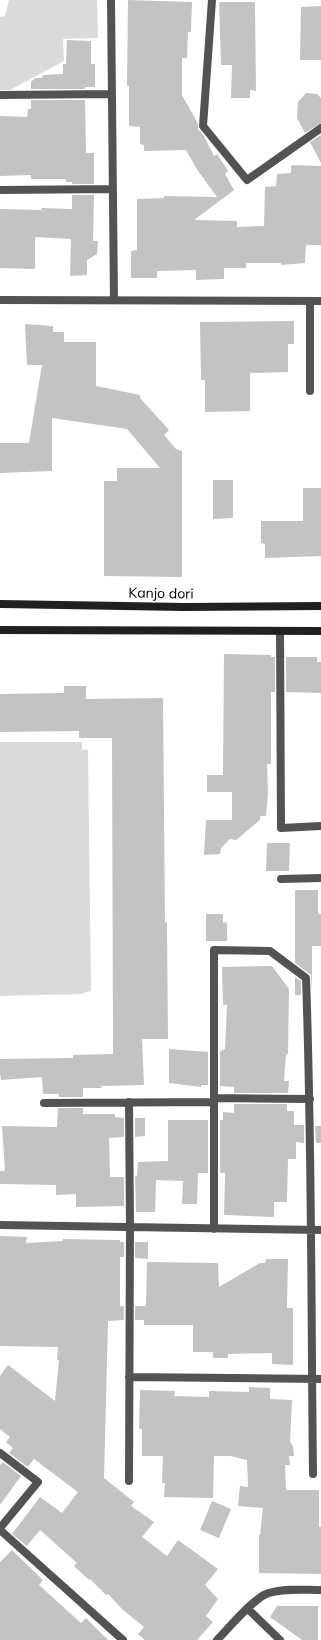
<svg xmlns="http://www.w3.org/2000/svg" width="321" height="1640" viewBox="0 0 321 1640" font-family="Mulish,sans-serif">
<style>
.green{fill:#dadada}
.building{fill:#c3c3c3}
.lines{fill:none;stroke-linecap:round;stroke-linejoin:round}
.lane{stroke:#535353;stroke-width:8}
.street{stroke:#535353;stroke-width:8}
.secondary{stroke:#202020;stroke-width:8}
.labels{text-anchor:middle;stroke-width:3;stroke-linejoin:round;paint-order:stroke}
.street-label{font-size:14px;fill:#000;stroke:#fff}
</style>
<rect width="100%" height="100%" fill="#fff"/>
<path class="green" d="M9 0H97L98 38 63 39 64 61 10 90H0V17L5 16Z
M0 742H82V750H88L91 991 81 994 0 996Z"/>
<path class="building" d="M128 0 192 2 191 32H188L187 58H182V95L198 124V129L204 136 214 156 217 154 228 171 225 174 234 190 194 220 237 221V227L264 226 265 187 276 186 277 174 291 173V165L321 166V245H306L305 263 281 265V263H246V268H224V279L196 280V270L157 271V278H131V251L137 250V199L164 198V196L217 197 198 171 186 150 144 151V145L140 144V127L129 126V86H127Z
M219 2H255L256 91 250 90V98H231L232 65H221Z
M321 6V60H300L301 7Z
M67 40 91 41V64H95V87H85V89H31V82L35 78H42L43 75 63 74V64H66Z
M306 93 317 94 321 98V123L305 133 297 118 298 102Z
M31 100H85L86 153H94V184H72V182H66V179H31V175L0 176V116L27 117 28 109H31Z
M321 135V163L310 142Z
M72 195H94L93 241H98L97 254 87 260V275L70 276 71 239 35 237V269L0 268V209L42 210V208L72 209Z
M294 321V344H288V372L250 373V411L205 412V380H201L200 322Z
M25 324 53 326V332H64V342H96V386L140 395V398L169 430 164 435 176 449 182 451V577L104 576V481H117V468H160L127 429 52 418V471L0 473V443H29L42 365H27Z
M213 480H233V518L213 519Z
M303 488H321V556L265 558V544L261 543V521H303Z
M224 654 271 655V657H275V692H271V764H267L268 793 266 816H260V820L236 840 230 839 221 848 220 854 204 855 206 820H232V792H207V775H223Z
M286 657H317V662H321V693L286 692Z
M64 686H86V699L163 698 165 922H167L168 1039H142L144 1085 101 1086 102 1088H83V1097H59V1094H43L42 1077 1 1080 0 1073V1059L73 1058V1055L113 1054 112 738H79V731L0 732V694L64 693Z
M267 843H290L289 871H266Z
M295 890H318V914H321V946H312V992L311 975 295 963Z
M206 914H223V923L227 922V941H206Z
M272 966 289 989 288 1054H286L284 1081H289L288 1093H234V1087L220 1086V1051L225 1049 227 1005H223L222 967Z
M295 977 301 981V995H295Z
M169 1049 208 1052V1085H201V1087L169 1083Z
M234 1104H287V1111H294V1125H304V1143L296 1142V1159H288L287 1202H274V1217L224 1215 225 1173H220V1120H223V1112L234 1113Z
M58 1108H83V1114H115V1117L124 1118V1137L109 1138 110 1177H124V1206L76 1207V1194L56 1195V1185L0 1184V1171H5L2 1126 57 1127Z
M135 1118H145V1136L135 1137Z
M168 1120H208V1173H198L197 1204H182L183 1181 156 1180 155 1212H136L135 1176H137L138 1162 168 1161Z
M315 1126H321V1143H316Z
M0 1236 27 1237 26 1243 63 1241V1239L120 1240V1242H124V1257H120V1306H124V1320L108 1321 104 1478 134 1502 131 1506 154 1522 142 1537 167 1556 178 1540 218 1569 205 1585 218 1599 206 1616 213 1622 197 1640H145L138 1634 144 1627 123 1610 108 1594 106 1595 90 1579 89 1580 74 1566 77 1563 40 1530 27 1546 12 1534 40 1497 62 1513 78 1492 34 1459 28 1467 9 1453 13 1448 6 1442 10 1437 0 1429V1376L8 1365 55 1401 59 1360H57L58 1347 0 1346Z
M135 1242H148V1259L135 1258Z
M266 1259H288L287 1308H293V1365L272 1364V1353L228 1354V1358H213V1352H193V1325H144V1320H135V1306H146L147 1262 218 1263 219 1287 260 1263H265Z
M249 1387 270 1388V1399L292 1400 290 1442 293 1446 294 1456H289L290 1465H285L286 1490H319V1527H321V1574L259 1573V1535H260L263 1508 238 1506 240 1486 248 1487 247 1460 231 1456H214L213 1498 164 1497 165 1483H162L163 1456H142V1429H139L140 1390 175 1391 174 1396 209 1397V1391L249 1392Z
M3 1462 21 1476 0 1505V1465Z
M212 1501 231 1509 219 1538 200 1530Z
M12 1550 43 1580 39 1585 81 1623 86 1618 108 1640H0V1562Z
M277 1606H318V1640H302L270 1617Z"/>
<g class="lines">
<path class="lane" d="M310 391V301"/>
<path class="street" d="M111 0 114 300
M212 0 203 126 247 180 321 128
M0 95 112 94
M0 190 113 189
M0 300 321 301
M280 631 281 828 321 826
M281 879 321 878
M214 1098 310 1099
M44 1103 214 1102
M0 1225 321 1230
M214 1229V950L270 951 306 978C312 1143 311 1308 313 1474
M129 1377 321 1379
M0 1453 38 1482 0 1528
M129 1481 130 1227 129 1102
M0 1530 123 1640
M248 1609 280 1640
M217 1640C228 1629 255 1596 269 1593 285 1588 304 1590 321 1590"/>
<path class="secondary" d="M0 604 184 607 321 606
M0 630 321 631"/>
</g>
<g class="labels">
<g class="street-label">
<text transform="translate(161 593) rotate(1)" y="5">Kanjo dori</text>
</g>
</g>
</svg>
